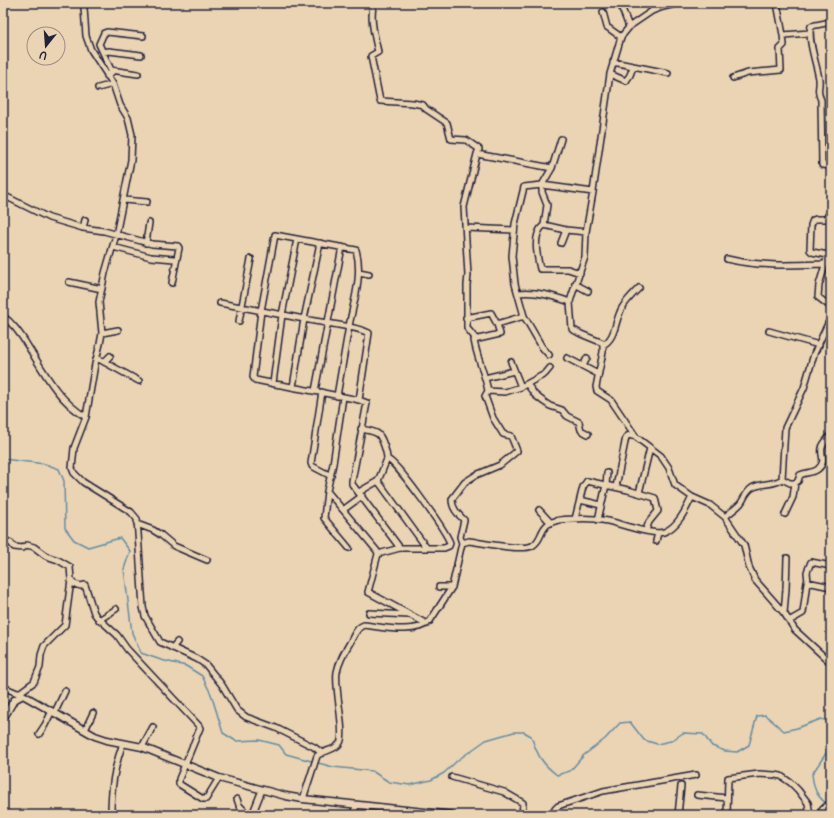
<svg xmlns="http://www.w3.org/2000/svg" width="834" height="818" viewBox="0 0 834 818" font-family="Pangolin,sans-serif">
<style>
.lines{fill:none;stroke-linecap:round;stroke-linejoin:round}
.stream{stroke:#618da5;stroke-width:1.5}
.minor-casing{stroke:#22223b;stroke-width:8}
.tertiary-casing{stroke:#22223b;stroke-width:9}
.minor{stroke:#ebd4b4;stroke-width:5}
.tertiary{stroke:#ebd4b4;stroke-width:6}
</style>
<rect width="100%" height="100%" fill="#ebd4b4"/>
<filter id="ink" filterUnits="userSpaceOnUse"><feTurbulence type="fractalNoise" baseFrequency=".025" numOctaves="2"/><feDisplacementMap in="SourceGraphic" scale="8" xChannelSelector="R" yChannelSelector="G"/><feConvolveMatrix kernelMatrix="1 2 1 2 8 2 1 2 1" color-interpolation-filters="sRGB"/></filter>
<g filter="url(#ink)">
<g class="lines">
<path class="stream" d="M3 459 45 464 59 469 64 481 65 528 74 540 88 547 120 538 130 551 124 569 132 633 141 653 161 660 186 666 202 676 211 694 223 733 236 741 259 740 279 745 286 754 333 767 372 771 389 782 410 785 431 780 444 773 458 760 486 740 514 732H524L531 736C537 754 541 763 557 775L570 771 584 755 605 739 620 723 630 722 644 740 657 744 671 741 683 733 703 734 712 746 725 751 737 752 749 745 757 716 765 715 784 731 797 728 821 719 831 722
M831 746 812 774C814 792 817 796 831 808"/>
<g class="minor-casing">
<path id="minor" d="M85 3 84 8 86 36 91 50 113 84 120 105 128 118 132 135 131 160 116 235 105 273 99 302 102 333 100 344 95 364 86 417 74 448 72 468 74 473 83 482 131 512 137 519 143 607 145 616 160 642 197 659 206 665 222 685 237 710 246 717 276 728 314 747 322 753
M139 3 145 4 147 3
M374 3C369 16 375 38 378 52L371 56 380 101 413 103 423 105 426 109 447 123 451 139 466 140 479 149 477 154 552 168
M620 3 629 27
M654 3 652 11 630 26 621 37 610 74 593 192 586 232 585 257 572 295 570 302 572 329 581 334 603 343V352L596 387 597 391 611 400 636 437 661 456 669 468 675 485 692 497 710 505 725 517 744 545 749 567 755 580 784 613 795 630 831 663
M777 3 783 35 810 33
M652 11 663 7 679 3
M603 12 607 27 621 37
M831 22 811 26C807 39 817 65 819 79 820 89 816 90 821 100L822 165 831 166
M103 52 109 51 141 55
M613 62 668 73
M111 70 138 74
M610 74 626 81 630 75 633 67
M107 76 112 72 99 44 104 33 107 32 143 36
M733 78 748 73 781 70 780 49 784 45 783 35
M98 88 113 84
M561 139 552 168 542 185V192L547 205 544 225 566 230 586 232
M3 195 49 218 83 228 104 231 152 244 178 246 179 248 172 283
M124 200 147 202
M831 210 826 219H816L813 220 811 225 810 250 812 252 828 255 819 285 818 297 831 307
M544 225C532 234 537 256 540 269H568L580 273
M83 228 85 220
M466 228 514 230
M146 243 149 223
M561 243 566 230
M113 247 151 257 174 259
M727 259C760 267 793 265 826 264
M359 272 369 274
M69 282 102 289
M575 284 588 291
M518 293C537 291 553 296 570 302
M220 303C253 309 287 316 321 322 336 325 355 326 369 333L359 400C325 393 290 387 255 380L253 377 261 311 275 235 356 250C363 274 354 301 349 326 345 349 341 372 337 396
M3 316C14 324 22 336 29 348 45 374 59 401 86 417
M524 316 542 347 549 355
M466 318 491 313 497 324 524 316 515 284 512 256 515 224 524 187 542 185 593 192
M239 321 251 259
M497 324 500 334 474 340C477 358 485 374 488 391L505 392 521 387
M769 331 819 345
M102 333 118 330
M476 339 467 328V285L468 275 464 207 477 154
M603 345C616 338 615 320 622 308 626 301 633 294 639 288
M97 358 139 381
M567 358 598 374
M104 362 110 356
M511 362 521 387 545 374 550 368
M583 366 587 358
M485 378 514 371
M273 383 282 315 297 239
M527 384 535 395 544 402 550 406 562 410 567 416 579 422 581 430 588 434
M293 387 304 319 320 243
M315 391 342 247
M322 392 311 463 312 466 331 476
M359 400 367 403 352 481V484L400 548
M361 429C366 430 374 431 378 434 382 437 387 453 387 459
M782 479 790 483H795
M378 481 426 547
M616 487 626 437 629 435 636 437
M327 491 324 518 349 548
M359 492 378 481 387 459C396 461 446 531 450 543L449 546 444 548H400L378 554
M639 493 650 448
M362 496 343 510 377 551 378 554 368 592 427 624
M580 500 601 505
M343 510 327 491 333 464 343 397
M539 510 551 523
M785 514 793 497 795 483 798 481 800 475C806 472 814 473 818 469 827 461 820 456 822 448 823 443 828 439 831 435
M725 517C729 513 738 507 741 503 745 497 746 492 752 488 762 482 773 486 782 479L785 428 804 388 814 354 831 317
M575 519 583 487 587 481 628 490 655 498 658 511 649 522 646 530
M598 520 606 485 607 473
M137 524 153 530 161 535 174 546 207 560
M3 538 4 540 11 543 14 547 23 548 27 545 34 547 46 556 58 560 70 567 71 579 74 584 81 586 85 585 94 613 97 617 117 635 127 649 199 726 200 728 179 779V784L203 799H206L219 778
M656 541 658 533
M462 543 469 541C483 543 521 551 532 546 541 541 540 532 546 526 551 520 567 519 575 519 586 518 597 519 608 521 621 524 654 536 664 532 678 527 686 509 692 497
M808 582 807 572 811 562 831 566
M439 587H452
M369 613 409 615
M784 613 786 589 787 558
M99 620 116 609
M789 621 803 613 807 582 831 587
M172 648 177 642
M3 687 22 695
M19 693 34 682 40 667 41 655 44 646 65 625 71 580
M55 712 65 691
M85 730 93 713
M39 734 45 725 52 711
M142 747 153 727
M452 777 504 792 523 803 522 815
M697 795 727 798
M237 799 239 805 248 815
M303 799 317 756C323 750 335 751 340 743 346 733 334 688 337 672 339 661 345 651 351 641 354 635 357 627 364 625 383 627 415 635 430 621L452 587 462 543 460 537 464 520C458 514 452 509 452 499L465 482 476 475 500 465 517 451 511 436 503 434 493 418 485 396 488 391
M111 815C111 788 114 768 123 743
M252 815 262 790
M352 815 357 805
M553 815 555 809 558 806 603 791 696 775
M678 815 681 786
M727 815 728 778 759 774 775 775 781 776 791 783 798 790 808 803 810 815
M818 815 823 809 831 802"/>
</g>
<g class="tertiary-casing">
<path id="tertiary" d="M3 719 14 700 23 695 95 736 107 740 142 747 219 778 286 796 303 799 453 815"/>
</g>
<use href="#minor" class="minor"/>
<use href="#tertiary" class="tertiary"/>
</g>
</g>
<rect width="834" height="818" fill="none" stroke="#ebd4b4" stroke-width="16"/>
<rect x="8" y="8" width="818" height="802" fill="none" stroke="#22223b" stroke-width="1.5" filter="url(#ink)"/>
<g transform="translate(46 46) rotate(197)"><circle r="19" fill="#ebd4b4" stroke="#9b8d84"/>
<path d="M0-3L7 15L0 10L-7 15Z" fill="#22223b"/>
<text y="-6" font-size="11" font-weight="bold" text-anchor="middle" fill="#22223b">U</text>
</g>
</svg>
